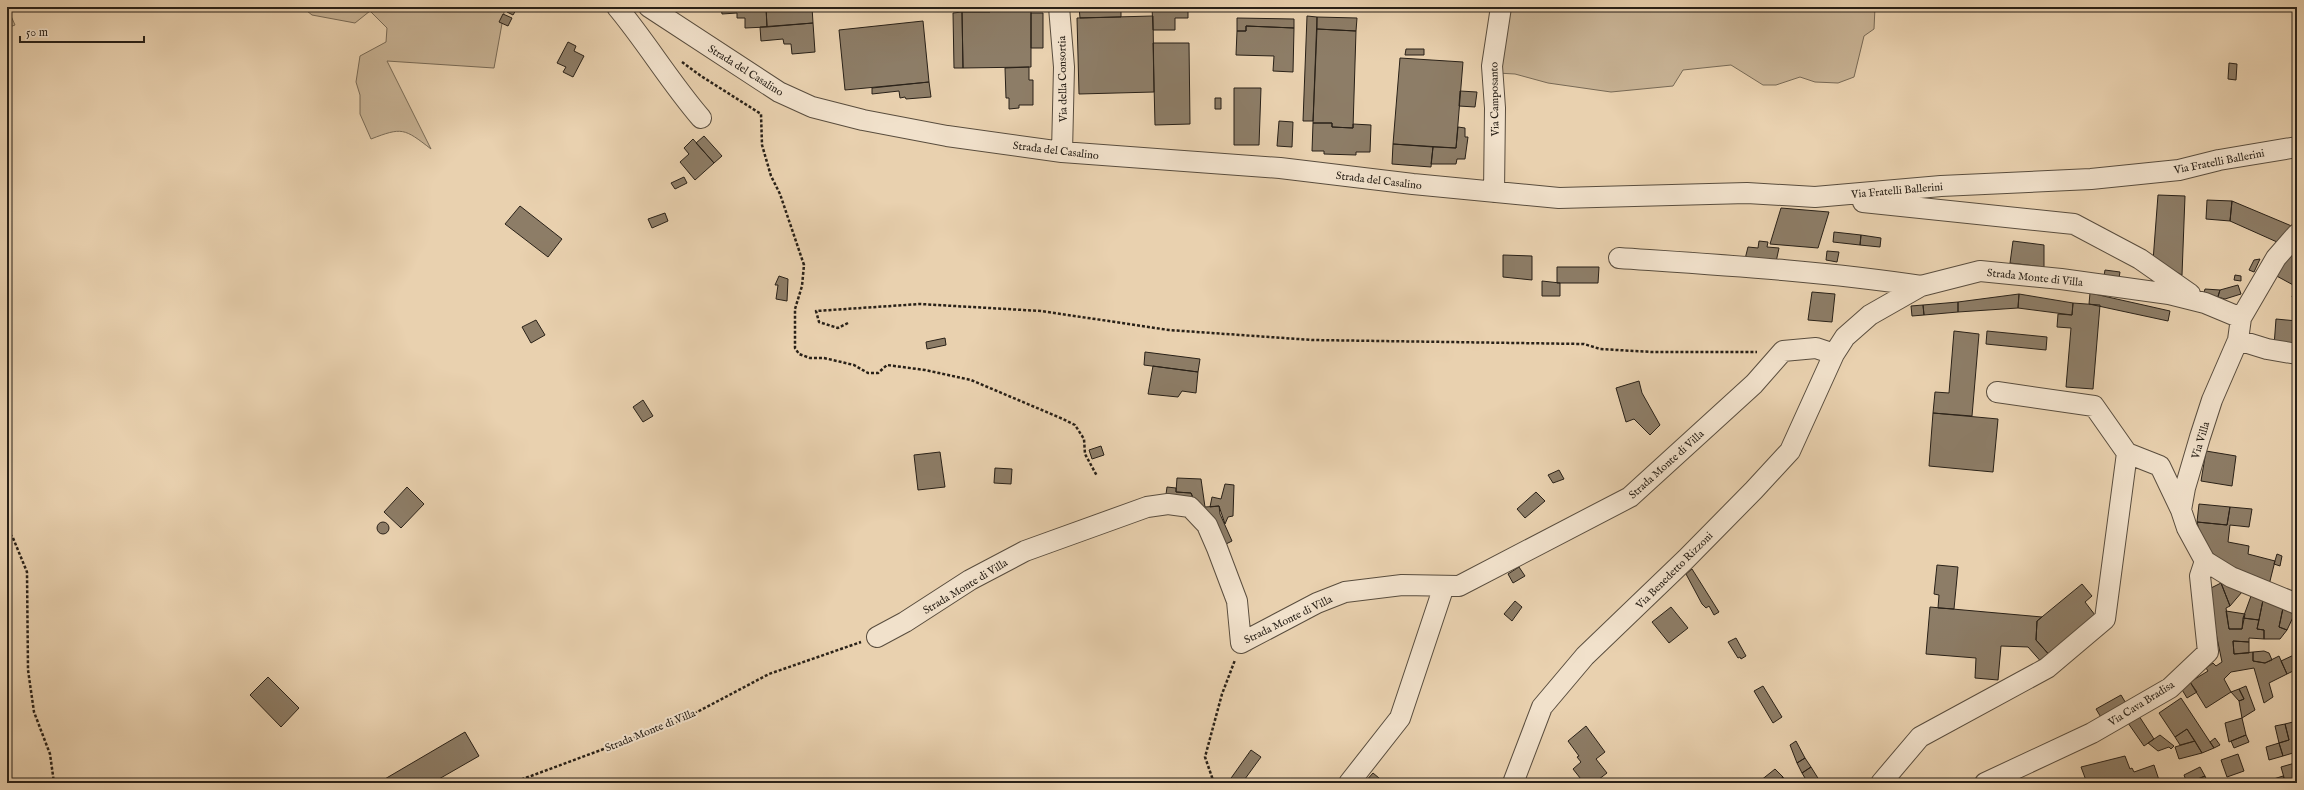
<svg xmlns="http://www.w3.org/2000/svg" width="2304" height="790" viewBox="0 0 2304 790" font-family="'IM FELL English',serif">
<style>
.green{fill:#c8b395;stroke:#786a56}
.building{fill:#8d7d67;stroke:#292118}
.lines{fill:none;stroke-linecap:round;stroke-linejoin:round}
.minor-casing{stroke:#594d3e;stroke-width:22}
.path{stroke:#292118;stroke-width:2.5;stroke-dasharray:3 2;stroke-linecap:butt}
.minor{stroke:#f1e1cb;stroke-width:20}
.labels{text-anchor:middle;stroke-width:4;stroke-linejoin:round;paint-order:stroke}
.street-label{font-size:11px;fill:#292118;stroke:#f1e1cb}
</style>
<rect width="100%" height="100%" fill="#e9d1af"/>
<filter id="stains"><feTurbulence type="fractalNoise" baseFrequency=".005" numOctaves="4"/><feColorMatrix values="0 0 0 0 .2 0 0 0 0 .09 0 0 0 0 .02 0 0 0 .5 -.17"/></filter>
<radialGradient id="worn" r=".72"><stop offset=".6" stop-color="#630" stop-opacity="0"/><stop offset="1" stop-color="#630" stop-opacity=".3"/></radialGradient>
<path class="green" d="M7 7 15 25 7 28Z
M302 7H505L494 68 387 61 431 149C404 128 402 127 371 139L360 114V95L356 82 360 56 386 42 387 28 370 11 355 23 312 15Z
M1504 7H1875L1874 29 1864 36 1854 77 1838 83 1815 82 1800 77 1776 85H1763L1731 65 1683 70 1673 86 1611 92 1548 83 1515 74 1497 73Z"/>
<path class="building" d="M510 7 516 10 513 15 507 12Z
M721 7H766L767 27 745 28V18H737V13L722 14Z
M766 7H812L813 23 767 27Z
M1077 7H1121V17L1080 18 1079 7Z
M1152 7H1188V18H1175V30H1153Z
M1290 7H1373V9Z
M1031 8V67L963 68 962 12H990V9Z
M962 12 963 68H954L953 13Z
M1031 13H1043V48H1031Z
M503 14 512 18 508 26 499 22Z
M1153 16 1154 92 1079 94 1077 18Z
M1307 16 1317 17 1313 121H1303Z
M1317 17 1357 18 1356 31 1317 29Z
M1237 18 1294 19V28L1246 26V31H1237Z
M923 21 929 82 845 90 839 30Z
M813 23 815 52 792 54 791 44H784L783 39 761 41 760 27Z
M1246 26 1294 28 1293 72 1273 71 1274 56 1236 55 1237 31H1246Z
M1317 29 1356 31 1353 128 1332 127V123H1313Z
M568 42 576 46 574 51 584 56 573 77 563 72 566 67 557 63Z
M1153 43H1189L1190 124 1155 125Z
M1406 49H1424V55H1405Z
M1400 58 1463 62 1456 148 1393 144Z
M2229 63 2237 64 2236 80 2228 79Z
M1029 67V80H1033V105H1019V108L1009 109V98H1006L1005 68Z
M929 82 931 97 906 99 905 97 900 98 899 91 872 94V88Z
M1234 88H1261L1259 145H1234Z
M1460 91 1477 92 1475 107 1459 106Z
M1215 98H1221V109H1215Z
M1279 121 1293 122 1292 147 1277 146Z
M1313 123H1332V127L1353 128V124L1371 125 1370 152H1356V155L1324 154V151H1312Z
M1458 127 1465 128V137H1468L1465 159H1457L1456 164H1431L1433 147 1456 148Z
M704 136 722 156 714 163 696 143Z
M693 139 714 163 695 180 680 162 689 154 684 148Z
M1393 144 1433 147 1431 167 1392 164Z
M684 177 687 183 675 189 671 183Z
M2158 195 2185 196 2182 275 2153 261Z
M2207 200 2232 201 2230 221 2206 219Z
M2232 201 2294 227 2277 242 2230 221Z
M520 206 562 239 548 257 505 224Z
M1781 208 1829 212 1818 248 1770 244Z
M665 213 668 221 652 228 648 219Z
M1834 232 1861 235 1860 245 1833 242Z
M1861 235 1881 238 1880 247 1860 245Z
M1759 241 1768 242 1767 247 1779 248 1776 262 1745 259 1748 247 1758 248Z
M2013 241 2044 245V267L2010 263Z
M1827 251 1839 252 1837 262 1826 260Z
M2292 252 2297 255 2295 286 2273 274Z
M1503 255 1532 256V280L1503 277Z
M2260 259 2254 272 2249 270 2254 260Z
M1557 267H1599L1598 283H1557Z
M2105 270 2120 272 2118 284 2103 282Z
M2235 275 2241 276V281L2234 280Z
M779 276 788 279 787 301 776 299 778 285H775Z
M1542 281 1560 283V296H1542Z
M2297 281V299L2292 297Z
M2238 285 2241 294 2225 299 2218 297 2220 290Z
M2205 289 2220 290 2216 302 2203 296Z
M1812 292 1835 294 1832 322 1808 320Z
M2090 293 2170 311 2168 321 2089 304Z
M2019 294 2073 303 2072 315 2018 308Z
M2019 294 2018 308 1958 312V302Z
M1958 302V312L1924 315 1923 305Z
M2073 303 2100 305 2093 389 2066 387 2071 328 2057 327 2058 314 2072 315Z
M1923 305 1924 315 1912 316 1911 306Z
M2276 319 2297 321V349L2274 346Z
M536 320 545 335 531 343 522 327Z
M1954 331 1979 334 1972 416 1933 413 1935 392 1949 393Z
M1987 331 2047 337 2046 350 1986 344Z
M945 338 946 345 927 349 926 342Z
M1145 352 1200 359 1198 372 1144 365Z
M1153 366 1198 372 1196 393 1182 391 1178 397 1148 394Z
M1639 381 1642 393 1660 425 1650 435 1634 419 1626 422 1616 388Z
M643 400 653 416 643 422 633 407Z
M1933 413 1998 419 1993 472 1929 466Z
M1101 446 1104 455 1092 459 1089 450Z
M2206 451 2236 456 2232 486 2201 481Z
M940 452 945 487 918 490 914 455Z
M995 468 1012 469 1011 484 994 483Z
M1559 470 1564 479 1553 483 1548 475Z
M1177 478 1201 479 1205 507 1219 506 1220 514 1232 541 1222 546 1196 505 1191 493 1176 492Z
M1225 484 1234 485 1233 516 1228 517 1225 524 1219 506 1210 507 1212 497 1221 499Z
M407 487 424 504 401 528 384 512Z
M1167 487 1176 488V492L1191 493 1196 505 1165 502Z
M1536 492 1545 501 1525 518 1517 509Z
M2199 504 2230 507 2227 525 2197 522Z
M2230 507 2252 509 2249 527 2230 525 2228 542 2249 546 2248 554 2275 561 2269 585 2229 567 2211 552 2200 534 2197 522 2227 525Z
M377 528a6 6 0 1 1 12 0a6 6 0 1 1-12 0Z
M2277 554 2282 556 2280 566 2274 564Z
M1937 565 1958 567 1954 609 1938 608 1939 595 1934 594Z
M1519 567 1525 576 1513 583 1508 574Z
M1692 569 1719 612 1714 615 1709 606 1706 608 1702 604 1686 574Z
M2221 583 2242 592 2230 606Z
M2221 583 2230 606 2226 608 2229 629H2242L2243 618 2259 620 2257 629 2264 630V639L2249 638V642L2233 641 2234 654 2253 652V661L2265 663 2279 656 2287 674 2269 683 2273 697 2264 703 2254 668 2231 672 2224 679 2231 692 2206 708 2190 682 2208 671 2206 668 2213 663 2216 666 2222 662 2207 590Z
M2082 584 2092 596 2085 602 2095 615 2052 658 2036 640 2037 621Z
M2251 596 2263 600 2259 620 2243 618Z
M2263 600 2283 608 2279 627 2287 630 2280 639H2264V630L2257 629Z
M1515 601 1522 607 1512 621 1504 614Z
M1671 607 1688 628 1669 643 1652 622Z
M1930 607 2042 617 2037 621 2036 640 2052 658 2044 665 2028 647 2001 646 1998 680 1975 678 1976 658 1926 654Z
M2283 608 2295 613 2287 630 2279 627Z
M2226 611 2245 614 2242 629H2229Z
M2297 630V677L2293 671 2287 674 2281 661 2296 654Z
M1736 638 1746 656 1741 659 1740 657 1738 658 1728 642Z
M2233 641 2249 642V653L2234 654Z
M2264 651 2269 653 2272 660 2265 663 2253 661V652Z
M268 677 299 708 281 727 250 695Z
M2190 682 2197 692 2187 698 2181 688Z
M1763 686 1782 717 1773 723 1754 691Z
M2246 686 2255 710 2242 718 2239 701 2244 699 2239 689Z
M2239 689 2244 699 2239 701 2231 692Z
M2121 695 2130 710 2105 724 2096 709Z
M2181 698 2210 742 2214 748 2202 753 2187 729 2175 737 2159 713Z
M2139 716 2154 739 2144 746 2128 723Z
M2242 718 2246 735 2229 742 2225 723Z
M2297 721V755L2294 756 2293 753 2283 756 2279 743 2289 740 2285 724Z
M2285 724 2289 740 2279 743 2275 726Z
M1586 726 1605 752 1596 759 1607 773 1594 783H1584L1573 769 1581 762 1577 757 1579 756 1568 741Z
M2187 729 2195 741 2180 745 2175 737Z
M465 732 479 756 432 783H378Z
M2160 735 2174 746 2171 749 2169 747 2158 751 2148 743Z
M2246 735 2249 742 2234 748 2231 741Z
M2215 738 2220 745 2214 748 2210 742Z
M1796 741 1805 758 1797 763 1790 745Z
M2195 741 2202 753 2179 759 2175 747Z
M2279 743 2283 756 2269 760 2266 747Z
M1251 750 1261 757 1242 783H1231L1229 781Z
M2238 754 2244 771 2227 777 2221 760Z
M2125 756 2130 769 2132 768 2134 772 2154 765 2160 783H2087L2081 767Z
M1805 758 1811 767 1802 773 1797 763Z
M2295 763 2297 777 2285 781 2281 767Z
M1811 767 1821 783H1808L1802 773Z
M2200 767 2205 776 2187 783 2184 775Z
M1775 769 1783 777 1776 783H1761L1760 781Z
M1373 773 1385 783H1364Z
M2205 776 2208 783H2190Z
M2283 776 2285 781 2297 777V783H2261Z
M1783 777 1787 783H1776Z"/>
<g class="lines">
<g class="minor-casing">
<path id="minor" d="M617 7C647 43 670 82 701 118
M649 7 779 92 812 107 863 120 947 136 1062 152 1280 168 1413 184 1559 198 1747 193 1815 197 1941 186 2091 179 2179 170 2219 160 2297 147
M1059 7 1064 67 1062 152
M1494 192 1495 108 1492 66 1501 7
M1863 202 2074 224 2140 259 2190 294
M2297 234 2276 258 2241 318 2238 340 2212 400 2200 437 2185 488 2181 510 2187 528 2205 561 2231 577 2297 604
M1619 258C1720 265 1821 271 1921 286
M2238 340 2267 349 2297 354
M1997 392 2094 406 2127 453
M877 637 905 622 970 580 1025 551 1147 507 1168 504 1190 507 1207 525 1217 548 1237 601 1241 643 1317 603 1345 592 1402 585 1459 586 1630 497 1754 384 1783 351 1816 348 1834 354
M1349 783 1400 718 1444 586
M1513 783 1542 707 1585 656 1686 559 1754 490 1790 451 1834 354 1845 337 1870 315 1921 286 1980 271 2061 279 2169 294 2205 303 2241 318
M1881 783 1920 737 2047 668 2105 619 2127 453 2160 466 2181 510
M1985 783 2092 733 2170 688 2208 652 2200 576 2205 561"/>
</g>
<path class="path" d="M682 62 701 76 761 114 762 145 771 176 780 194 804 265 802 286 795 309V348L799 354 810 358H824L854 365 868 373H878L887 365 925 370 971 380 1063 419 1075 425 1084 439 1085 454 1097 476
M848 323 838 328 819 322 816 311 920 304 1041 311 1169 330 1312 340 1584 344 1600 349 1652 352H1757
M7 530 13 538 27 572 28 670 34 712 50 754 54 783
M512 783 682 720 769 674 861 642
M1214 783 1205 757 1222 694 1235 660"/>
<use href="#minor" class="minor"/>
</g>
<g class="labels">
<g class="street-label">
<text transform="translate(746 70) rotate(32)" y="4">Strada del Casalino</text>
<text transform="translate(1062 79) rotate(-91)" y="4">Via della Consortia</text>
<text transform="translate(1494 99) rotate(-91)" y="4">Via Camposanto</text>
<text transform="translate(1056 150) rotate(7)" y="4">Strada del Casalino</text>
<text transform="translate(2219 161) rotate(-11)" y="4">Via Fratelli Ballerini</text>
<text transform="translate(1379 180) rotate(7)" y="4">Strada del Casalino</text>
<text transform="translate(1897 190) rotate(-5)" y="4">Via Fratelli Ballerini</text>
<text transform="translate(2035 277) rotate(6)" y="4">Strada Monte di Villa</text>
<text transform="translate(2200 440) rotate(-73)" y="4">Via Villa</text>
<text transform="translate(1666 464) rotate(-42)" y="4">Strada Monte di Villa</text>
<text transform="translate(1674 570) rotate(-45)" y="4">Via Benedetto Rizzoni</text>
<text transform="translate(965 586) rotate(-31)" y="4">Strada Monte di Villa</text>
<text transform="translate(1288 619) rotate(-26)" y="4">Strada Monte di Villa</text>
<text transform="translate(2141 703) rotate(-32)" y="4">Via Cava Bradisa</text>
<text transform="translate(650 730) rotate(-22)" y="4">Strada Monte di Villa</text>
</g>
</g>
<rect width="2304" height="790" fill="none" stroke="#e9d1af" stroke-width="24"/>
<rect x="8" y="8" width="2288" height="774" fill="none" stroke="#292118" stroke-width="2"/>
<rect x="12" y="12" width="2280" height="766" fill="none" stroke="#292118"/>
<path d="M20 36v6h124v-6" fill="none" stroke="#292118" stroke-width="2"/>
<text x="26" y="36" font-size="12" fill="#292118" stroke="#f1e1cb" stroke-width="3" paint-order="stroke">50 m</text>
<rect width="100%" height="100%" filter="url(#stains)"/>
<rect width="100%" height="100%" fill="url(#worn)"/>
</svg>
